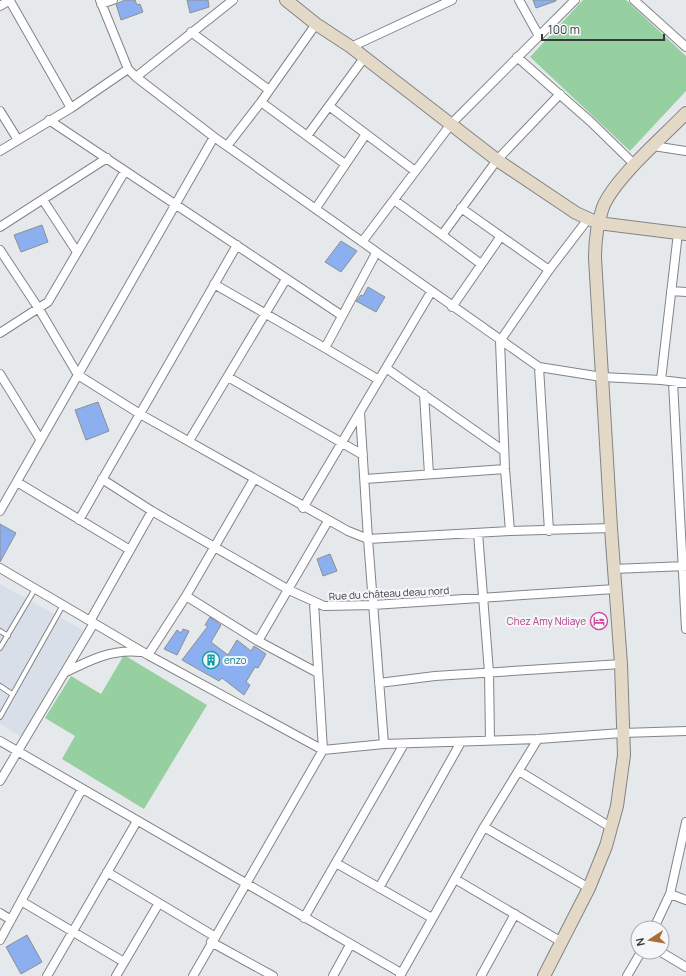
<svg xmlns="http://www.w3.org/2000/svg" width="686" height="976" viewBox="0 0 686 976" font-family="Manrope,sans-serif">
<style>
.built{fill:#d9dfe9}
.green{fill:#96cfa0}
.building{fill:#8bafef;stroke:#8d8f92}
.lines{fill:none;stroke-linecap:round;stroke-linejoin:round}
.lane-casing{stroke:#828488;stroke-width:6}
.street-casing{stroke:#828488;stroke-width:10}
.secondary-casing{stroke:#828488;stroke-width:14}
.lane{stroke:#fff;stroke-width:4}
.street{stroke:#fff;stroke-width:8}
.secondary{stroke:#e4d9c6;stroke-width:12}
.labels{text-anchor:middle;stroke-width:4;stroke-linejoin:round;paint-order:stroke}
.street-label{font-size:10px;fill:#38393a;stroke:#f4f6fa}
.hotel-label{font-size:10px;fill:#b23c85;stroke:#f4f6fa;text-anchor:end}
.culture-label{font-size:10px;fill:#0d838f;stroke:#f4f6fa;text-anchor:start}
</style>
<rect width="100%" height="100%" fill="#e6e9ec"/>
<path class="built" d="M0 584 83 630 21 737 0 724Z"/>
<path class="green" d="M583 0H626L686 56V91L630 151 530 57Z
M124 655 207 705 144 809 62 759 75 736 45 718 71 676 101 694Z"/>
<path class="building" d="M125 0H135L137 5 140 4 143 12 121 20 116 4Z
M187 0H208L209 7 190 13Z
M533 0H556V1L536 8Z
M42 225 48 242 21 252 14 235Z
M341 241 357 251 341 272 325 262Z
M368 287 385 297 376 312 356 301 361 295 363 296Z
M98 402 109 431 86 440 75 410Z
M0 524 16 533 0 562Z
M330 554 337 571 323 576 317 559Z
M210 617 221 625 211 642 228 655 237 640 251 651 254 646 266 654 258 668 255 667 246 682 250 685 244 695 222 678 219 681 182 660 208 626 205 625Z
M183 629 189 631 177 655 164 649 177 630 181 633Z
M27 935 42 962 21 974 6 947Z"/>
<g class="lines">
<g class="lane-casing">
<path id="lane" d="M0 631 8 636
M0 648 35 589
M0 686 12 694
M0 717 63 605"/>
</g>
<g class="street-casing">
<path id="street" d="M100 0 128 69 136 77 214 137 539 367 602 377 661 380 686 383
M519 0 539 36
M634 0 686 47
M10 1 71 108
M101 4 113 0
M0 6 10 0
M191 32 269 90
M351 47 452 0
M517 57 591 122 635 165
M136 77 233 0
M261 102 345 164
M329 106 415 171
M0 111 18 140
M49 120 341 315
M307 136 364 58
M227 146 261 102 316 24
M653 146 686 151
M0 151 71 108 128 69
M43 200 77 252
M394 200 442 235
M316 208 366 134
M461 208 549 270
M0 227 107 158
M362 242 451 124 575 0
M0 250 39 309 78 375 140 414 348 531 368 539 510 531 611 528
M376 253 325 348 379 380
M481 264 442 235 497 160 560 94
M214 284 325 348
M671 291 686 292
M452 307 501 236
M0 333 48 302 125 171
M539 367 549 531
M386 368 504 451
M0 374 40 439
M228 377 363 455
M661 380 678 233
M673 382 686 629
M424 394 429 474
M360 412 368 539 384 744
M189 441 286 279
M102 479 152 511 289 590 324 606 373 605 615 589
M365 479 505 469
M17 482 130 550
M303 508 431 292
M0 511 214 137
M79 520 237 245
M510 531 505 469 500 341 549 270 588 219
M478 533 489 672 490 740
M0 568 148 655 323 750 384 744 538 739 622 733 686 731
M613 569 686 566
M186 596 258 641 318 673
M90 621 152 511
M258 641 328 521
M148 655 186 596 254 479
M66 672C90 660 112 649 140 652
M379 683 435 676 621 664
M0 741 401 973
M519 771 612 828
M0 781 94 623
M484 827 589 888
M336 863 432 918
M107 872 214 936
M455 879 560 941
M379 888 461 742
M670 894 686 900
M21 901 124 962
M0 913 11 920
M304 918 404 744
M654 928 670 894 686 822
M0 940 82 789
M211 942 273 976
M661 952 686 967
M47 976 137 821
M116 976 159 903
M193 976 323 750 314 603
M333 976 350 945
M400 976 484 827 538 739
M481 976 515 914
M627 976 641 952"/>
</g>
<g class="secondary-casing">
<path id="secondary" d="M286 0 316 24 351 47 497 160 576 213 598 223 686 234
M544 976 589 888 606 846 617 806 624 755 621 664 611 528 595 258C595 241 597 224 603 207 615 178 663 137 686 113"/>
</g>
<use href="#lane" class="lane"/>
<use href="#street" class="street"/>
<use href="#secondary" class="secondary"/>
</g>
<defs>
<g id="hotel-ring" transform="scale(0.9)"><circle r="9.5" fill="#f4f6fa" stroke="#d1479c" stroke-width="1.5"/><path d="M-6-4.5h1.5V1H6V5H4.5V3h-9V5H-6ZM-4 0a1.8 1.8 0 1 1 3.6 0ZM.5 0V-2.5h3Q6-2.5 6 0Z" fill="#d1479c"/></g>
<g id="building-ring" transform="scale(0.9)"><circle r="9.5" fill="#f4f6fa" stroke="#0f9aa8" stroke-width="1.5"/><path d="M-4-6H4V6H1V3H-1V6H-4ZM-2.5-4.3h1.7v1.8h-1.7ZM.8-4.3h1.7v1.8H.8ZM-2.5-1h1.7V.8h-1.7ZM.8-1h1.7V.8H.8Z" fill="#0f9aa8"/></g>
</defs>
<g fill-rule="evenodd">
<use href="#hotel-ring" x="599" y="621"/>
<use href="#building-ring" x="211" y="660"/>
</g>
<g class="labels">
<g class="street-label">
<text transform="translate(389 593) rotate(-3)" y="4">Rue du château deau nord</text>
</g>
<g class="hotel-label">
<text x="586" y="625">Chez Amy Ndiaye</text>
</g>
<g class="culture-label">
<text x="224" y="664">enzo</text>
</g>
</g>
<g transform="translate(650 940) rotate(258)"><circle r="19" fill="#f4f6fa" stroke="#a9aaad"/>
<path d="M0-3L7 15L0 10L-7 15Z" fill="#ac6c35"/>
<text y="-6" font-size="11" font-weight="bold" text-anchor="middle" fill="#38393a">N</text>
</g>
<path d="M542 34v6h122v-6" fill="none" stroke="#38393a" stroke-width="2"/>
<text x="548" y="34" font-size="12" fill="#38393a" stroke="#f4f6fa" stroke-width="3" paint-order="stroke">100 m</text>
</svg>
